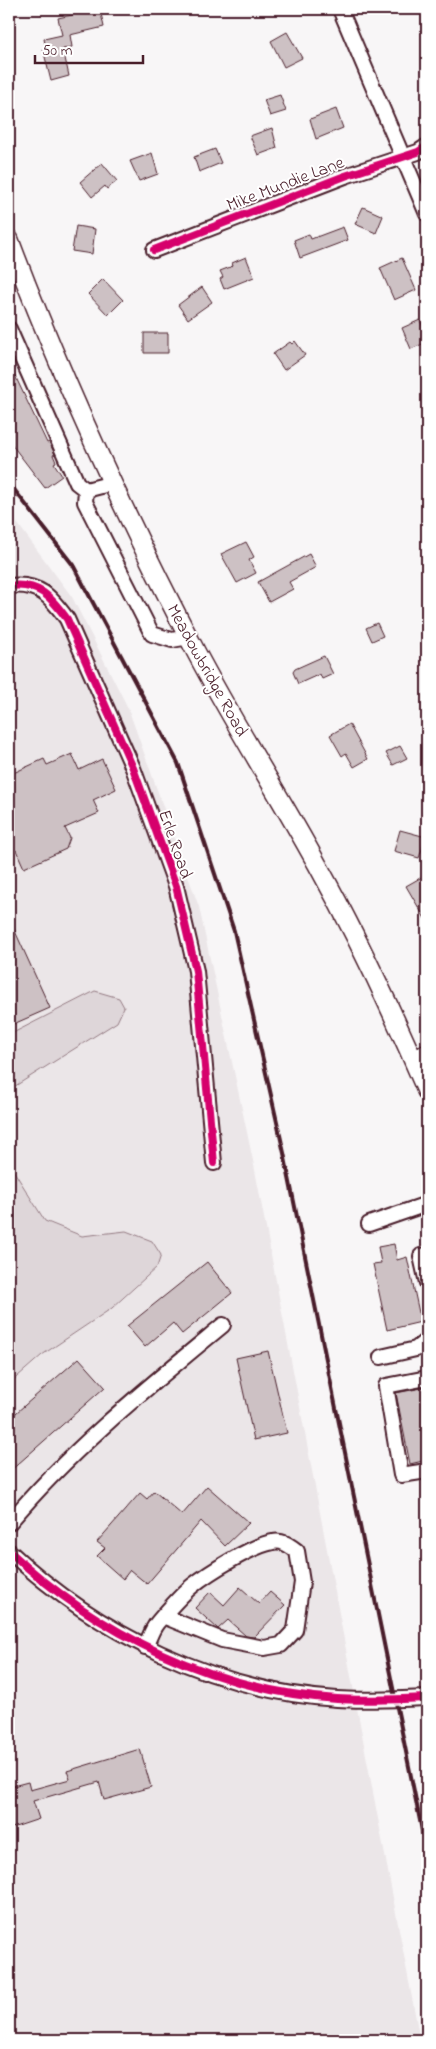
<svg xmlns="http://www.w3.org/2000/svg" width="436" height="2049" viewBox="0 0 436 2049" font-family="'Indie Flower',sans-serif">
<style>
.built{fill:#ebe6e8}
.green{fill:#ded6d9;stroke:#947a82}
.building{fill:#cdc1c4;stroke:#4a1f2b}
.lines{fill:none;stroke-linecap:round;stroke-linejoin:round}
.minor-casing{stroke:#4a1f2b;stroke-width:18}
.major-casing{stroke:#4a1f2b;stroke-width:21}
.minor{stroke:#fff;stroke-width:14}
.major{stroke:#fff;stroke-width:18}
.rail{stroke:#4a1f2b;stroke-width:4}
.cycleway-casing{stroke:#fff;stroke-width:11}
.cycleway{stroke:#d6006c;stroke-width:8}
.labels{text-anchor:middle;stroke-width:4;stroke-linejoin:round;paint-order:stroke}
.street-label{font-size:18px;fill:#4a1f2b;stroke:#fff}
</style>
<rect width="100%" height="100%" fill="#f8f6f7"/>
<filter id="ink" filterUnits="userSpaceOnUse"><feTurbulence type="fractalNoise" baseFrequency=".02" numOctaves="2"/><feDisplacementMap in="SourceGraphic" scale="10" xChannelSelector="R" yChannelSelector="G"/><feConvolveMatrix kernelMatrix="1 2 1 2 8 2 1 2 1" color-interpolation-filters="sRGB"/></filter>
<g filter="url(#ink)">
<path class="built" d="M9 512 72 597 128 708 199 907 255 1170 420 2040H9V1384L42 1355 112 1308 157 1267 126 1231 82 1236 45 1221 10 1165 9 1095 12 1088 95 991 9 1035Z"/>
<path class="green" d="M95 991 119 998 124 1007 117 1022 12 1088 9 1095V1035Z
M9 1158 10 1165 45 1221 82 1236 126 1231 152 1241 161 1255 157 1267 112 1308 42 1355 9 1384Z"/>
<path class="building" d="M100 9 104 27 70 35 72 47 63 49 69 76 51 81 43 49 46 48 44 39 62 35 58 18Z
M287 32 302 58 284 67 271 41Z
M280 95 286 111 270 116 264 100Z
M336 109 343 128 316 139 310 119Z
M272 128 277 148 258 155 250 136Z
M215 149 221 163 199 172 194 157Z
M152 153 158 174 139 181 130 161Z
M102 163 117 181 107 189 105 186 92 197 80 182Z
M363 207 383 216 376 233 355 224Z
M76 226 95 229 92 254 72 251Z
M343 227 348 240 300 258 294 240 309 234 311 239Z
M246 257 254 277 224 289 220 279 223 277 220 271 233 266 232 263Z
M402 258 416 290 394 300 380 268Z
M103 279 123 300 108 315 88 294Z
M202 287 212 302 188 319 178 305Z
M420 320 427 337V342L411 349 402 328Z
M144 333H168V353H144Z
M295 341 305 355 284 370 273 354 290 342 292 344Z
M9 363 47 443 49 442 55 454 53 455 56 462 54 463 62 476 45 488 9 441Z
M246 542 254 557 249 560 256 573 237 583 221 554Z
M309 554 316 567 289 582 293 589 269 602 258 582Z
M377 623 383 636 372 641 366 628Z
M324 656 333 674 322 679 320 674 298 684 293 672 295 669Z
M349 724 368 759 354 767 346 753 342 756 330 735Z
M400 746 407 758 393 765 386 753Z
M72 754 79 770 102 759 116 789 93 800 99 813 65 828 70 838 66 849 24 868 16 850 9 853V775L44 759 47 765Z
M400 830 426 837 419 858 394 851Z
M427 874V922L406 886Z
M9 918 50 1008 9 1026Z
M394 1244 397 1260 407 1257 421 1322 387 1330 373 1264 381 1263 378 1247Z
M207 1262 232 1293 182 1334 173 1323 145 1347 127 1326Z
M268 1351 287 1433 254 1440 236 1358Z
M79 1358 105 1387 9 1472V1419Z
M427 1387V1460L410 1464 396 1393Z
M207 1486 249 1523 225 1546 201 1521 147 1584 130 1570 123 1579 97 1556 105 1548 97 1542 140 1493 147 1499 154 1491 182 1515Z
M240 1587 259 1604 270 1592 285 1605 254 1637 246 1636 228 1620 218 1629 195 1608 210 1592 224 1605Z
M140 1749 151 1787 104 1800 99 1782 33 1801 39 1819 9 1829V1787L28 1782 30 1790 70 1779 67 1771Z"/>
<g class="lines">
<g class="minor-casing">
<path id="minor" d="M340 9 427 214
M154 250 345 176 418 152 427 146
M9 329 77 483 86 490 113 483
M86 490 85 502 152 634 172 640 189 637
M9 586C39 582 51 597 67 619L133 768 176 886 196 971 214 1163
M413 1059 427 1051
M369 1224 427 1204
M427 1255 421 1256 427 1283
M381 1357 416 1349 427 1340
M427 1378 386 1386 401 1475 427 1471
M9 1523C71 1449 148 1387 223 1325
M9 1551C98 1634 214 1691 337 1699 367 1701 397 1699 427 1698
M145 1647C149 1639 152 1629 157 1623 168 1610 180 1596 192 1586 208 1573 253 1545 273 1542 282 1540 289 1545 297 1551L302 1582 295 1630 281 1645 264 1648 222 1640 163 1616"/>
</g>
<g class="major-casing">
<path id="major" d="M9 239C62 380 126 518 196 652 234 724 278 793 317 864 357 936 395 1017 427 1092"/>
</g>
<use href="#minor" class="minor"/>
<use href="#major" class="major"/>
<path class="rail" d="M9 483 73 565 178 763 234 931 284 1153 427 1855"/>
<g class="cycleway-casing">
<path id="cycleway" d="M154 250 345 176 418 152 427 146
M9 586C39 582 51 597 67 619L133 768 176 886 196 971 214 1163
M9 1551C98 1634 214 1691 337 1699 367 1701 397 1699 427 1698"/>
</g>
<use href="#cycleway" class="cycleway"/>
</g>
</g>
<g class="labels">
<g class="street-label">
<text transform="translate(285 183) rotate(-21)" y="6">Mike Mundie Lane</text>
<text transform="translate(208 670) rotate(61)" y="6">Meadowbridge Road</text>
<text transform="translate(176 844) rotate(71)" y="6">Erle Road</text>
</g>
</g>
<rect width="436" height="2049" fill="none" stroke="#fff" stroke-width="30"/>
<rect x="15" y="15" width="406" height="2019" fill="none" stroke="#4a1f2b" stroke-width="2" filter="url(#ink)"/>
<path d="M35 55v8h108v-8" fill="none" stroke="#4a1f2b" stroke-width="2.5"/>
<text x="42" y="55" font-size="15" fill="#4a1f2b" stroke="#ffffff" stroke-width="4" paint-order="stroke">50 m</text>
</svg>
